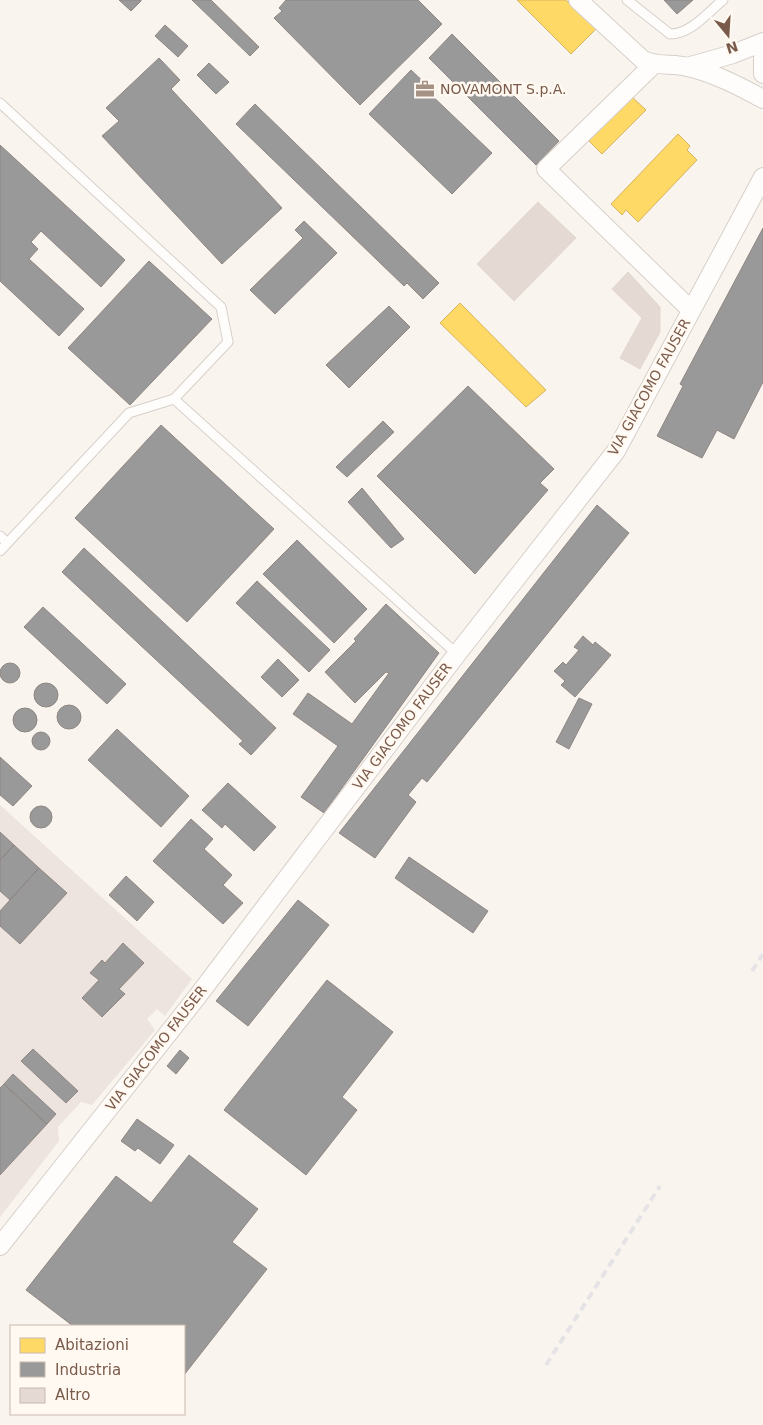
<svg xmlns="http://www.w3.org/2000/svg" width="763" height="1425" viewBox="0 0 763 1425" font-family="'DejaVu Sans',sans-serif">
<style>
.industrial{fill:#ede4df}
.homes{fill:#ffd966;stroke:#d7b35e}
.industry{fill:#999;stroke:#908682}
.building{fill:#e4dad3;stroke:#e3d7d0}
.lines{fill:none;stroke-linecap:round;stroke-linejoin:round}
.lane-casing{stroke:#d7d0c9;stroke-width:11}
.street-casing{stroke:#d7d0c9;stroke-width:20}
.lane{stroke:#fefdfc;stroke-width:9}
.street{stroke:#fefdfc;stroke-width:18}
.rail{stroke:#e5e3e6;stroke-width:4;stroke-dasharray:8 5;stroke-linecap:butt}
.labels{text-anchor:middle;stroke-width:5;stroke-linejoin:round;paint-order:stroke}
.poi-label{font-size:14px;fill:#7a5b4b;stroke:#fff9f2;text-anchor:start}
.street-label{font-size:14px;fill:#7a5b4b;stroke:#fff9f2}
</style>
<rect width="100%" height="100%" fill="#f9f4ee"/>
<path class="industrial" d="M0 805 192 979 165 1016 157 1009 147 1019 155 1030 92 1105 81 1102 58 1127 59 1141 0 1217Z"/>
<path class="homes" d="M517 0H566L596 29 571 54Z
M632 97 646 110 602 154 589 141Z
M678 134 690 146 687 150 697 160 638 222 626 210 622 215 611 204Z
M460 303 546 390 526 407 440 323Z"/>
<path class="industry" d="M119 0H141V1L131 11Z
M192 0H211L259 47 250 56Z
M286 0H418L442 24 360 105 274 18 282 11 279 8Z
M664 0H693L677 14Z
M165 25 188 46 178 57 155 36Z
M452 34 559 141 536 165 429 58Z
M159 58 180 80 171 89 282 208 222 264 102 136 119 121 106 108Z
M209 63 229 82 216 94 197 75Z
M411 70 428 86 425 89 492 153 452 194 369 114Z
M255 104 439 283 423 299 407 283 404 286 236 124Z
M0 145 125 260 101 287 41 231 31 242 38 249 29 259 84 309 59 336 0 281Z
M304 221 337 253 275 314 250 290 303 238 295 230Z
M763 228V382L734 439 717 430 702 458 657 436 683 386 680 384Z
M149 261 212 319 130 405 68 348Z
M389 306 410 327 349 388 326 365Z
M468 386 554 469 540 483 548 490 475 574 377 476Z
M383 421 394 432 347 477 336 467Z
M161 425 274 529 187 622 75 518Z
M362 488 404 539 391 548 348 502Z
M597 505 629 533 427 782 422 778 408 795 416 802 375 858 339 833Z
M297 540 367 609 334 643 263 574Z
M84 548 276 728 251 755 239 744 243 741 62 572Z
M257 581 330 650 309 672 236 603Z
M386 604 439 653 324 813 301 797 338 746 293 714 308 693 352 724 389 673 386 672 355 703 325 672 356 641 354 639Z
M43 607 126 684 107 704 24 627Z
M583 636 593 645 595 642 611 655 575 697 561 685 565 681 554 671 563 662 566 665 579 650 574 647Z
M278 659 299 680 282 697 261 677Z
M0 673a10 10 0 1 1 20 0a10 10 0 1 1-20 0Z
M34 695a12 12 0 1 1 24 0a12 12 0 1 1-24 0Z
M579 698 592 704 569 749 556 742Z
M57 717a12 12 0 1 1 24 0a12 12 0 1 1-24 0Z
M13 720a12 12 0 1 1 24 0a12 12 0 1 1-24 0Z
M117 729 189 796 161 827 88 760Z
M32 741a9 9 0 1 1 18 0a9 9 0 1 1-18 0Z
M0 757 32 786 13 806 0 795Z
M228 783 276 827 254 851 225 824 222 828 202 810Z
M30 817a11 11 0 1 1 22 0a11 11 0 1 1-22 0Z
M191 819 213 839 204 849 232 875 223 885 243 903 223 924 153 861Z
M0 832 14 845 0 860Z
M14 845 39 868 10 900 0 891V860Z
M409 857 488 911 473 933 395 878Z
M39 868 67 893 20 944 0 926V911Z
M126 876 154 902 137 921 109 895Z
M298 900 329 925 248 1026 216 1001Z
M123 943 144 963 119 989 125 994 102 1017 82 998 99 980 90 973 102 960 105 963Z
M327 980 393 1032 342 1097 357 1110 306 1175 224 1110Z
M33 1049 78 1091 66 1103 21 1061Z
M180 1050 189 1058 176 1074 167 1066Z
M13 1074 56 1114 47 1124 4 1084Z
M4 1084 47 1124 0 1175V1088Z
M137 1119 174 1145 160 1164 138 1148 135 1151 121 1141Z
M189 1155 258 1209 232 1242 267 1269 184 1375V1326H73L26 1290 116 1176 151 1203Z"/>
<path class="building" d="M538 202 576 238 514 301 477 264Z
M628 272 660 307V332L640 369 620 358 642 318 612 289Z"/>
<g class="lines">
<g class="lane-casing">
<path id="lane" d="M627 0 670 34C691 34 707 13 723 0
M0 103 221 307 228 342 174 399 457 654
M0 536 7 543
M0 551 129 413 174 399"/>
</g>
<g class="street-casing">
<path id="street" d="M578 0 643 60C658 67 672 63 688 67 714 73 739 86 763 99
M763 58V74
M653 65 546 169 691 310
M687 67 733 54 763 42
M0 1246 197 997 457 654 616 451 763 177"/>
</g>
<use href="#lane" class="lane"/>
<use href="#street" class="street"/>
<path class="rail" d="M752 971 763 954
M546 1365 660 1186"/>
</g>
<defs>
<g id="office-bare" transform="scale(1.5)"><path d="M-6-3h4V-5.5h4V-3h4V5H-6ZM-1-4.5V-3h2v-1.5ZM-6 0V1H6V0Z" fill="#a69184" stroke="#fff9f2" stroke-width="2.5" paint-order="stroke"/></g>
</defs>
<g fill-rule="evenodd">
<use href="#office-bare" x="425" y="89"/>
</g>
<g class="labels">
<g class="poi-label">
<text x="440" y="94">NOVAMONT S.p.A.</text>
</g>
<g class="street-label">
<text transform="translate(649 387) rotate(-61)" y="5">VIA GIACOMO FAUSER</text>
<text transform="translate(402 726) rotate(-53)" y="5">VIA GIACOMO FAUSER</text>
<text transform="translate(156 1048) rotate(-52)" y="5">VIA GIACOMO FAUSER</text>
</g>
</g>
<rect x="10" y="1325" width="175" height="90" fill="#fff9f2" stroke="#cabaaf"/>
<rect x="20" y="1338" width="25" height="15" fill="#ffd966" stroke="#cabaaf"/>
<text x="55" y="1350" font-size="15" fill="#7a5b4b">Abitazioni</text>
<rect x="20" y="1362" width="25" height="15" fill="#999999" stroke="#cabaaf"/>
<text x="55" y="1375" font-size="15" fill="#7a5b4b">Industria</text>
<rect x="20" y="1388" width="25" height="15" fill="#e4dad3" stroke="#cabaaf"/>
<text x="55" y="1400" font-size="15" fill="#7a5b4b">Altro</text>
<g transform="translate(728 35) rotate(162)" stroke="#fff9f2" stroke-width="4" paint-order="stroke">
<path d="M0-4L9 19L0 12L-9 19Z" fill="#7a5b4b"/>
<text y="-8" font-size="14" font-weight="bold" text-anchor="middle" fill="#7a5b4b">N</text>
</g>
</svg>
